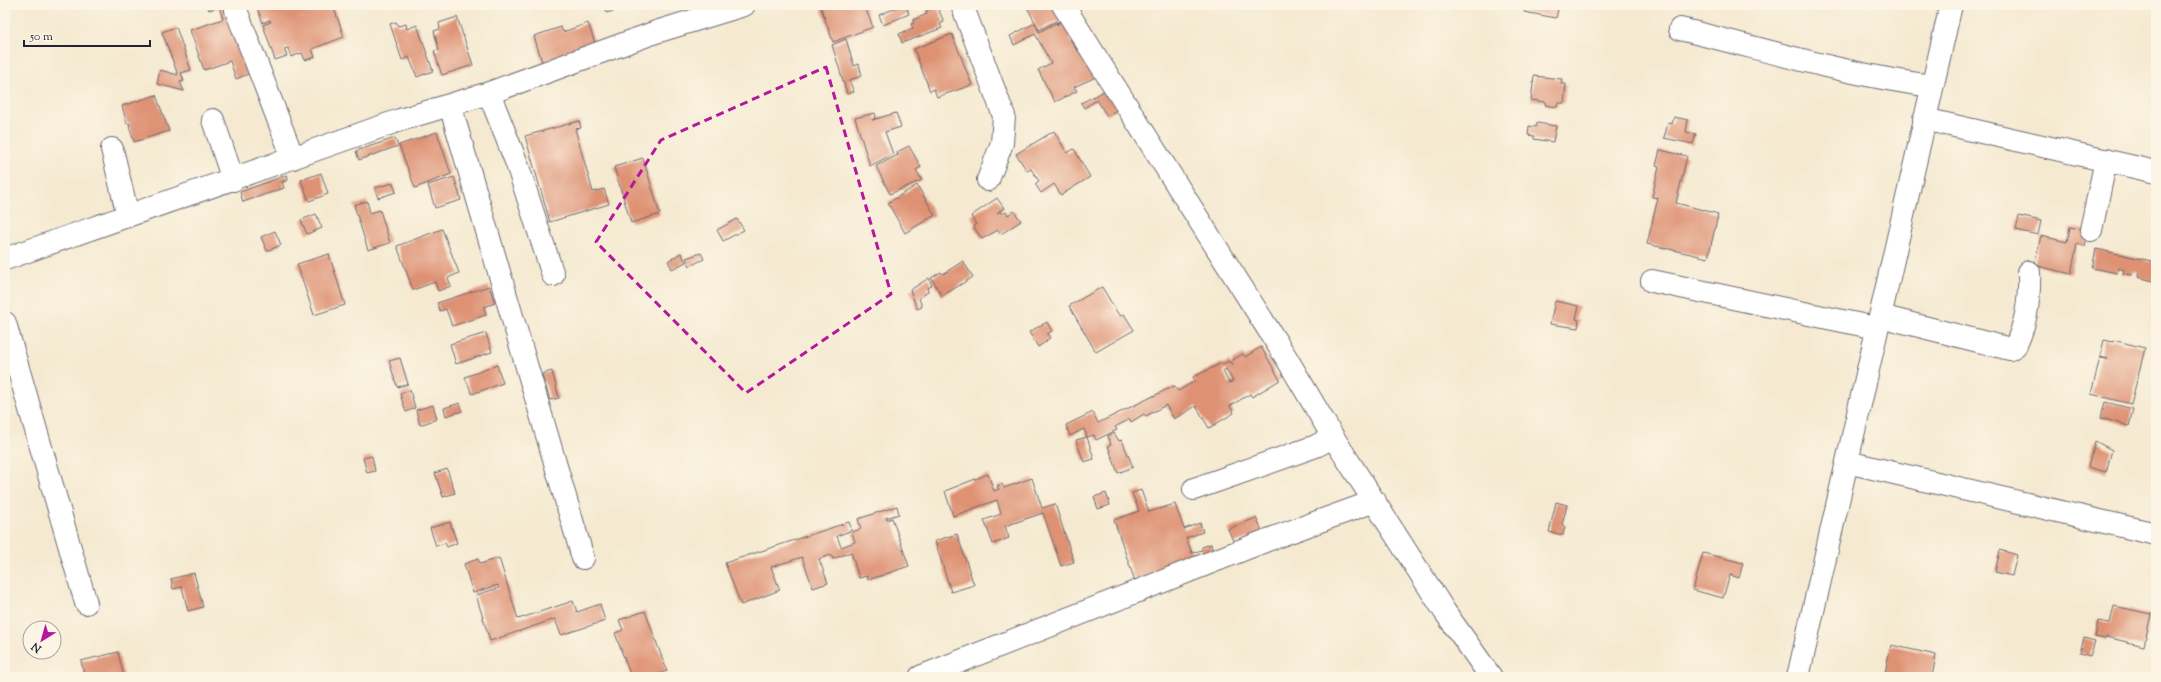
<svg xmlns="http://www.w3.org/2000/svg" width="2161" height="682" viewBox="0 0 2161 682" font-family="'Sorts Mill Goudy',serif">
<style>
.building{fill:#de9173;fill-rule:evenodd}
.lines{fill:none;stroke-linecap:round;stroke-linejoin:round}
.minor-casing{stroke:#6c6870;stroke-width:24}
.minor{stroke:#fff;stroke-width:22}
.marked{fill:none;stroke:#b5179e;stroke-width:3;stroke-dasharray:8 5;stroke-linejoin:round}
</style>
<rect width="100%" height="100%" fill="#fcf5e5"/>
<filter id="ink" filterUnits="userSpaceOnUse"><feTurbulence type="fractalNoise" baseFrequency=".025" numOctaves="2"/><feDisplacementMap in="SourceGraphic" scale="8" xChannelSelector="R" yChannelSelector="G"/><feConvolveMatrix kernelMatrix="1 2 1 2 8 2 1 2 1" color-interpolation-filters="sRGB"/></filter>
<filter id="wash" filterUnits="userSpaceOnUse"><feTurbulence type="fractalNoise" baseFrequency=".012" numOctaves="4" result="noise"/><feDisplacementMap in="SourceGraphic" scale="16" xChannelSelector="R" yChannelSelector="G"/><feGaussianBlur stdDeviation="0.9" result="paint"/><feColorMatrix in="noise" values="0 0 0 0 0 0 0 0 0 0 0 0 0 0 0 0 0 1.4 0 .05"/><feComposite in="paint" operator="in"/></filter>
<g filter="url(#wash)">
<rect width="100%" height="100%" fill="#f5ead1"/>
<g id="blocks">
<path class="building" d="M207 5H227L251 73 236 79 230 61 204 70 190 30 223 19 219 7 209 10Z
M256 5H333L344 37 312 49 315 57 305 60 302 53 291 57 288 48 284 49 287 56 275 60 263 25 271 22 270 20 263 23Z
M604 5H630L607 13Z
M820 5H864L873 27 833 42Z
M903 5H906L909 14 883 25 879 15Z
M1026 5H1053L1062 20 1057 23 1056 21 1039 30Z
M1522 5H1559L1556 18 1524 12 1525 7H1522Z
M937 6 944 22 940 24 942 28 902 43 899 34 913 28 911 24 914 23 913 20 927 14 926 11Z
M457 17 473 65 442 75 434 51 439 50 434 31 440 29 439 23Z
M1063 21 1073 37 1070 39 1076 49 1081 53 1083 52 1098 76 1074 87 1077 91 1055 102 1038 70 1051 63 1035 34 1014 45 1010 36 1035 23 1039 32 1056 23 1058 26 1057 24Z
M396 22 398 26 406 24 407 29 417 25 433 71 417 77 409 57 402 60 390 24Z
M588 23 595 43 542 62 534 36 561 27 563 32Z
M176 27 191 70 181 73 184 81 180 82 184 91 157 84 160 70 178 75 162 32Z
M952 34 972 85 937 97 934 89 930 91 914 49Z
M846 39 854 66 859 64 862 76 849 80 854 92 847 94 832 45Z
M1534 76 1562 79 1561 84H1566L1564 103H1558L1557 107 1545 105 1546 102 1531 100Z
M1106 90 1118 109 1107 116 1097 100 1084 108 1081 103Z
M156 95 169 131 134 142 129 126H130V123L127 124 122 106Z
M875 113 876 118 872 120 896 113 901 127 885 132 893 154 870 166 855 118Z
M1674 117 1688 120 1686 132 1696 134 1693 144 1664 138 1668 123 1672 124Z
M579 121 581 128 575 129 593 192 604 189 609 204 550 222 525 136Z
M1537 123 1556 126 1553 142 1534 139V136L1528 135 1529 126 1536 127Z
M1054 131 1067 153 1074 149 1090 177 1061 195 1054 184 1041 193 1035 184 1039 181 1031 169 1027 171 1016 154Z
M437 132 451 174 415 188 399 145Z
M395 138 398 146 359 160 356 151Z
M909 146 921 167 916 170 922 180 890 194 876 166 898 155 897 152Z
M1660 150 1687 156 1676 203 1715 213 1718 215 1708 258 1647 244 1658 198 1652 197 1659 167 1656 166Z
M643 158 660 214 631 223 614 167Z
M321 173 328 194 309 201 301 180Z
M287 175 288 180 282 182 284 188 243 202 240 192Z
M454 177 461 200 435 208 428 185Z
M393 183 396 192 378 198 375 188Z
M917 185 935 215 905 233 888 203Z
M997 198 1004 208 997 213 1000 211 1002 214 1006 212 1008 215 1014 211 1021 221 1001 234 998 230 982 239 973 226 976 224 971 216Z
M367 201 370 213 380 210 390 243 368 250 354 205Z
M316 214 322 228 307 234 301 220Z
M2019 216 2041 221 2038 235 2016 230Z
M737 219 744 230 723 241 717 230Z
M2070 227 2088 231 2085 246 2077 244 2071 274 2034 265 2041 236 2067 242Z
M442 229 459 273 448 278 451 286 438 291 435 282 413 290 397 246Z
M275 231 281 245 267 251 261 237Z
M2096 249 2156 262V277H2154L2153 281 2138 277 2139 273 2132 272 2131 275 2123 274 2124 270 2118 268 2117 273 2092 268Z
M681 253 686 262 672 269 668 261Z
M701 253 704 259 690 266 686 258Z
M329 254 345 305 314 315 297 264Z
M963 261 973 277 942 296 931 278 941 272 943 274Z
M929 278 932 286 927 288 928 292 919 298 922 307 917 309 910 290Z
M489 286 495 303 484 307 486 315 452 326 446 309 440 311 437 303Z
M1102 287 1118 314 1121 316 1124 314 1134 330 1096 352 1069 306Z
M1555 301 1579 306 1576 319 1579 320 1578 328 1550 324Z
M1047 322 1052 331 1047 334 1050 338 1046 340 1047 341 1038 347 1029 332Z
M486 333 492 352 456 364 450 344Z
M2104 340 2113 342V340L2145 348 2131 404 2091 394 2100 358 2108 359 2100 357Z
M1261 347 1280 380 1252 397 1250 394 1230 406 1234 413 1209 428 1196 406 1174 419 1166 405 1146 416 1144 414 1131 422 1130 419 1115 427 1117 430 1096 440 1094 435 1087 437 1094 459 1084 462 1076 440 1087 437 1084 429 1070 436 1066 425 1093 412 1098 423 1174 386 1178 391 1195 381 1193 377 1222 363 1223 364 1229 361 1231 364H1233L1231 361 1243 354 1245 357ZM1226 369 1233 381 1229 383 1223 371Z
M400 358 408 384 397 387 389 361Z
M497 365 503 383 472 394 465 377Z
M552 371 559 398 550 400 542 374Z
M410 390 415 408 406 412 400 394Z
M2105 402 2133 409 2129 426 2101 418Z
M460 403 462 411 446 416 444 408Z
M433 405 437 419 420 425 416 410Z
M1114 433 1119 441 1122 440 1133 467 1118 473 1108 446 1111 445 1108 436Z
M2095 441 2112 450 2106 472 2088 467Z
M372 456 375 471 367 473 363 458Z
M447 469 455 493 443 497 435 473Z
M988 474 994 491 999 489 997 486 1002 484 1004 488 1032 478 1042 508 1055 504 1074 562 1061 566 1043 513 1005 526 1009 538 993 544 984 520 1001 514 997 500 953 516 945 491Z
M1141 490 1149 512 1175 504 1184 529 1200 523 1203 532 1186 538 1192 553 1202 550V547L1211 544 1213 552 1136 584 1114 520 1139 511 1132 493Z
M1106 493 1110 505 1098 509 1094 497Z
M1556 502 1567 505 1562 525 1565 526 1563 535 1549 532Z
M897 506 899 514 886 518 887 520 892 518 909 566 868 580 867 576 859 578 851 552 833 559 831 555 819 559 828 583 813 588 802 557 771 567 780 590 741 605 725 563 849 522 852 530 837 536 841 547 855 542 852 532 861 529 858 519Z
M1256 518 1263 533 1234 543 1228 529Z
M450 522 457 543 447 547 445 543 436 546 430 528Z
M957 534 974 585 951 592 935 541Z
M2000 550 2017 555 2012 576 1995 572Z
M1703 553 1743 563 1739 578 1730 575 1723 598 1693 590Z
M499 558 518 619 573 601 577 612 600 604 605 621 561 635 555 619 490 641 476 595 499 588 498 585 473 593 464 564 478 559 480 564Z
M194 573 203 607 188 611 182 587 173 589 171 579Z
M2114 606 2151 614 2144 646 2106 637 2105 639 2095 637 2098 621 2110 623Z
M645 611 667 671 651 677H631L615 633 623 630 619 620Z
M2084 638 2095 641 2090 656 2080 653Z
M1891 645 1936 655 1932 677H1884Z
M118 652 124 677H85L81 661Z"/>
</g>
</g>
<g filter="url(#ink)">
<use href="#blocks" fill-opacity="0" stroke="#6c6870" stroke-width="1"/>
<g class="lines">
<g class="minor-casing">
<path id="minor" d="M962 5 1004 116 1002 143 988 180
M1063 5 1287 359 1333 437 1445 612 1491 677
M236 10 293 158
M1680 29C1764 49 1847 75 1932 86
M489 93 517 164 553 275
M450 105 583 558
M1924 119 2156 172
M213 120 233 180
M112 149 128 216
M2091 230 2106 160
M5 259 400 120 489 93 656 32 744 5
M1652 281 1876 328
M1880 316 2010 349 2016 345C2027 321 2030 298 2029 272
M5 323 86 603
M1847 462 2156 534
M1194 489 1316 446 1333 437
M920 677 1265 541 1375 501
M1798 677 1951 5"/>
</g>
<use href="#minor" class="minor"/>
</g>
</g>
<path class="marked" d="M826 67 891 294 746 393 596 242 661 140Z"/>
<rect width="2161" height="682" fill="none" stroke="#fcf5e5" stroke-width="20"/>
<g transform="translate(42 640) rotate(217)"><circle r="19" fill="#fcf5e5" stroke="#a5a1a1"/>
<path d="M0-3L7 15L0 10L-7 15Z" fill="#b5179e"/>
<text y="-6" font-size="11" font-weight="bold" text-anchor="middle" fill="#22223b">N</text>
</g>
<path d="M24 40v6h126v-6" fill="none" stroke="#22223b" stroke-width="2"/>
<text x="30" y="40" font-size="12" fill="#22223b" stroke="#fcf5e5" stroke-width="3" paint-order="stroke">50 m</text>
</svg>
